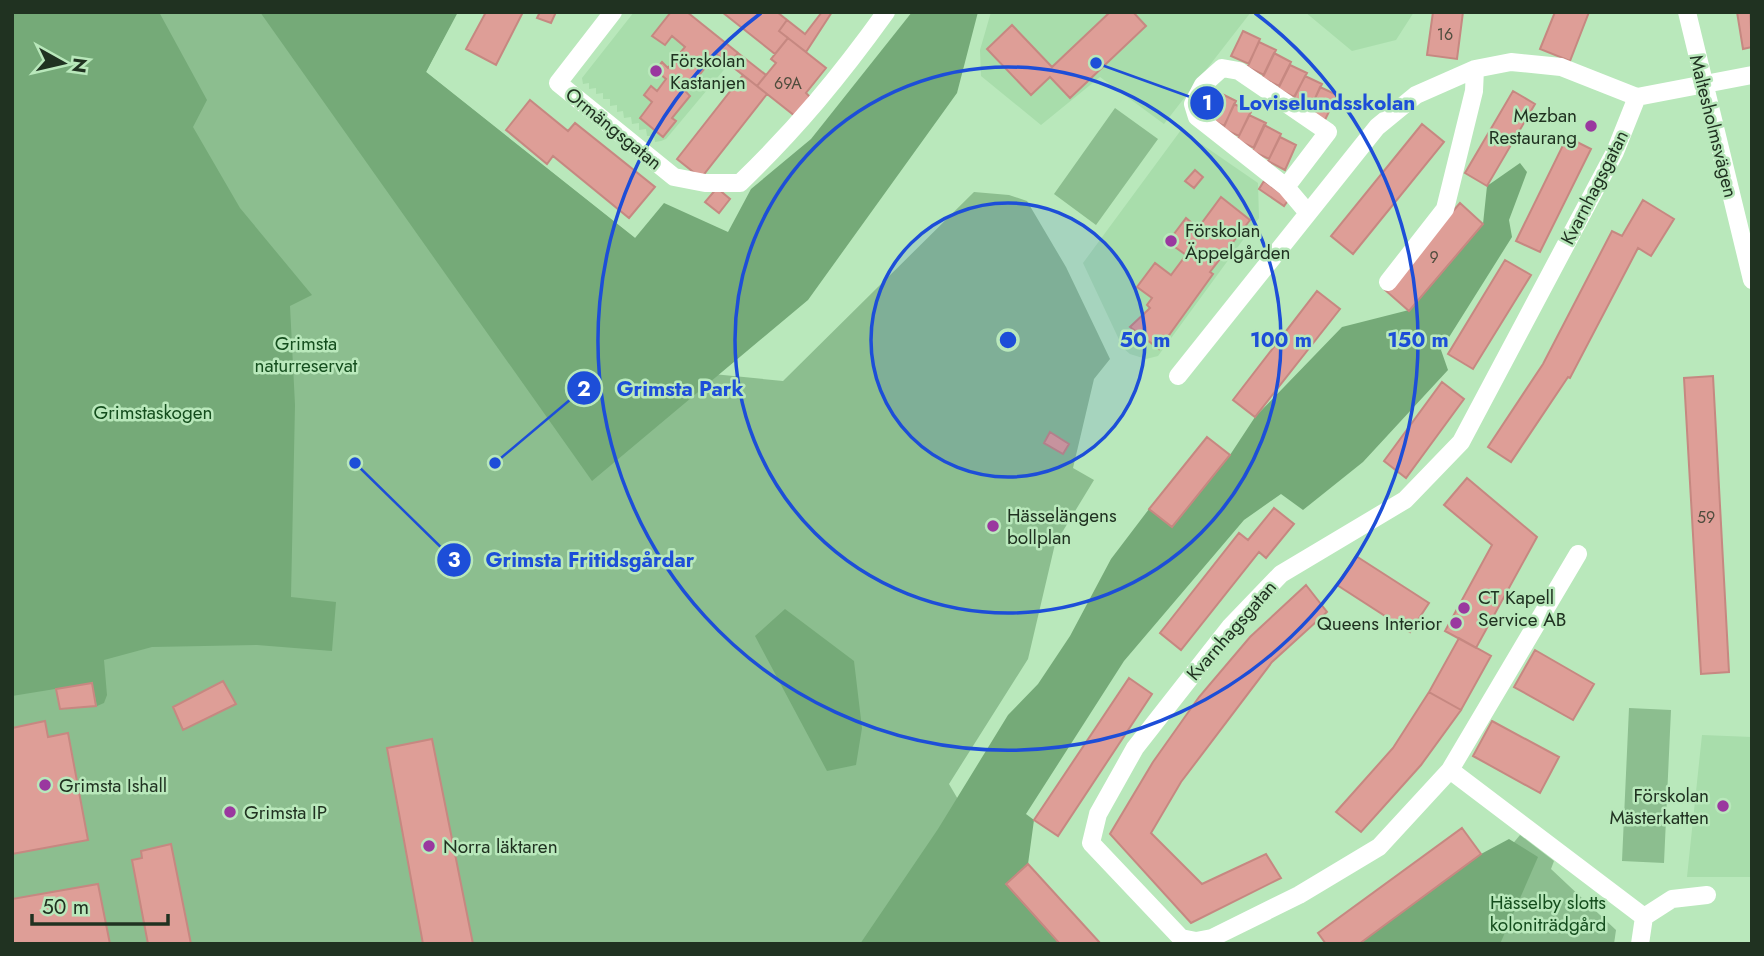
<svg xmlns="http://www.w3.org/2000/svg" width="1764" height="956" viewBox="0 0 1764 956" font-family="Jost,sans-serif">
<style>
.built{fill:#a8ddab}
.green{fill:#8cbe8f}
.forest{fill:#75aa78}
.building{fill:#de9e97;stroke:#c68881;stroke-width:2}
.lines{fill:none;stroke-linecap:round;stroke-linejoin:round}
.minor{stroke:#fff;stroke-width:18}
.ring{fill:none;stroke:#1d4ed8;stroke-width:3.5}
.poi-dot{fill:#9a389f;stroke:#b9e8bb;stroke-width:2.5}
.labels{text-anchor:middle;stroke-width:5;stroke-linejoin:round;paint-order:stroke}
.number-label{font-size:16px;fill:#504d3e}
.poi-label{font-size:19px;fill:#203221;stroke:#b9e8bb;text-anchor:start}
.street-label{font-size:19px;fill:#203221;stroke:#b9e8bb}
.park-label{font-size:19px;fill:#144d1d;stroke:#b9e8bb}
.centre{fill:#1d4ed8;stroke:#b9e8bb;stroke-width:3.5}
.ring-label{font-size:21px;text-anchor:middle;font-weight:bold;fill:#1d4ed8;stroke:#b9e8bb;stroke-width:5;stroke-linejoin:round;paint-order:stroke}
.leader{fill:none;stroke:#1d4ed8;stroke-width:2.5}
.callout-dot{fill:#1d4ed8;stroke:#b9e8bb;stroke-width:2.5}
.mark-label{font-size:21px;text-anchor:middle;font-weight:bold;fill:#fff}
.callout-label{font-size:21px;text-anchor:middle;font-weight:bold;fill:#1d4ed8;stroke:#b9e8bb;stroke-width:5;stroke-linejoin:round;paint-order:stroke}
</style>
<rect width="100%" height="100%" fill="#b9e8bb"/>
<path class="built" d="M634 12H687L738 53 666 139 661 141 655 142 654 136H647L646 129 639 130V123L632 124 631 117 624 118 623 111 617 112V105L610 106V99H603V93L596 94V88L589 89V83L583 84 582 78Z
M991 12H1251L1164 124 1100 77 1041 125 981 76 980 50Z
M1305 12H1414L1396 40 1352 51Z
M1181 130 1258 183 1259 218 1158 356 1146 359 1130 354 1123 348 1083 263Z
M1702 735 1752 737V877H1687Z"/>
<path class="green" d="M12 12H457L426 72 635 238 713 374 783 381 974 192 1009 195 1027 201 1066 267 1110 359 1094 379 1073 468 1094 480 1055 544 1028 659 949 784 986 847 1012 944H12Z
M1115 108 1158 139 1096 225 1054 194Z
M1629 708 1671 710 1664 863 1622 861Z
M1520 835 1554 861 1551 869 1616 930 1614 944H1430Z"/>
<path class="forest" d="M12 12H159L207 100 193 127 240 208 312 295 290 306 295 405 291 597 336 602 332 651 257 645 152 647 104 660 107 695 104 703 97 706 92 683 12 696Z
M260 12H458L426 72 635 238 664 203 728 232 751 189 811 139 912 12H978L957 93 808 300 592 481Z
M1520 163 1527 172 1509 220 1512 237 1441 350 1448 370 1363 462 1303 510 1281 494 1244 520 1124 661 1026 814 1034 820 1028 864 1006 884 1060 944H860L938 829 1008 715 1038 684 1070 636 1111 559 1149 509 1172 527 1230 455 1255 417 1342 327 1409 310 1483 224 1487 186Z
M785 609 854 661 862 728 856 765 827 771 755 636Z
M1509 839 1538 857 1500 944H1359L1481 854Z"/>
<path class="building" d="M486 12H523L496 65 466 49Z
M540 12H556L551 23 537 18Z
M671 12H687L738 53 729 64 716 54 686 92 690 96 672 118 676 121 663 137 640 118 652 102 644 95 651 86 657 91 666 79 655 70 662 62 668 68 685 47 672 36 665 45 652 36Z
M722 12H777L787 20 779 31 788 38 775 54Z
M822 12H832L806 52 779 31 787 20 805 34Z
M1110 12H1133L1146 26 1070 98 1050 77 1031 95 987 49 1012 25 1052 67Z
M1433 12H1463L1457 59 1427 55Z
M1555 12H1589L1570 61 1540 49Z
M1737 12H1750L1752 47 1743 49Z
M1243 31 1260 39 1249 64 1231 56Z
M788 38 826 68 806 93 810 97 795 116 757 86 776 63 771 59Z
M1259 42 1276 50 1264 75 1247 67Z
M738 53 766 75 757 86 729 64Z
M1274 53 1291 62 1279 86 1262 78Z
M1290 65 1307 73 1294 97 1278 89Z
M743 75 767 94 701 178 677 159Z
M1305 76 1322 84 1310 109 1293 100Z
M1320 87 1337 95 1325 120 1309 112Z
M1513 91 1535 104 1487 186 1465 173Z
M1218 92 1236 101 1224 126 1206 117Z
M530 100 568 131 575 123 655 187 629 218 553 156 547 164 506 130Z
M1234 104 1251 112 1239 136 1223 129Z
M1249 115 1266 123 1254 148 1237 140Z
M1422 124 1444 142 1353 254 1331 236Z
M1264 125 1281 134 1269 159 1252 151Z
M1280 137 1296 145 1285 170 1268 161Z
M1567 137 1591 149 1540 252 1516 241Z
M1195 170 1203 177 1194 188 1185 181Z
M1264 181 1289 199 1284 206 1259 189Z
M717 188 730 199 719 213 705 202Z
M1221 197 1250 220 1210 272 1213 274 1159 349 1130 327 1150 308 1147 305 1152 298 1137 287 1155 263 1171 275 1186 255 1168 242 1186 218 1198 228Z
M1643 200 1674 219 1651 256 1638 248 1570 378 1568 377 1511 462 1488 447 1543 364 1612 231 1622 236Z
M1460 203 1483 224 1409 311 1385 290Z
M1505 260 1531 275 1473 369 1448 354Z
M1317 291 1340 309 1255 417 1233 400Z
M1713 376 1729 672 1701 674 1684 378Z
M1442 382 1464 399 1406 478 1384 461Z
M1050 432 1069 444 1063 454 1044 443Z
M1207 437 1230 455 1172 527 1149 509Z
M1467 478 1537 537 1476 648 1445 631 1492 545 1444 505Z
M1274 508 1294 524 1266 558 1259 552 1181 650 1160 633 1239 533 1248 540Z
M1356 556 1429 603 1410 632 1337 585Z
M1306 585 1327 612 1272 662 1181 782 1151 833 1202 884 1266 854 1281 878 1191 923 1110 834 1153 762 1199 697 1250 637Z
M1459 638 1491 656 1461 710 1429 692Z
M1535 650 1594 684 1573 720 1514 687Z
M1129 678 1152 694 1058 836 1034 820Z
M223 681 236 704 183 730 173 707Z
M92 683 96 706 60 709 56 689Z
M1429 692 1461 710 1421 765 1361 832 1336 812 1393 748Z
M45 721 48 737 68 733 88 840 12 854V728Z
M1492 721 1559 757 1540 793 1473 756Z
M432 739 473 944H423L387 748Z
M1462 828 1481 854 1359 944H1326L1318 933Z
M171 844 191 944H148L132 860 142 858 141 851Z
M1028 864 1080 921 1101 944H1060L1006 884Z
M98 884 110 944H12V899Z"/>
<g class="lines">
<path class="minor" d="M613 12 558 83 674 177 705 183H740C797 128 840 76 886 12
M1687 12 1752 280
M1286 187 1197 117 1193 104 1203 85 1222 68 1239 71 1328 132 1286 187 1308 213
M1388 282 1445 209 1474 91 1475 69
M1178 376 1377 127 1416 95 1475 69 1511 62 1561 67 1637 97
M1450 770 1578 554
M1644 917 1672 899 1707 895
M1640 944 1644 917 1450 770 1379 847 1299 895 1212 938 1196 941 1181 938 1091 843 1098 814 1135 748 1230 627 1281 574 1405 500 1461 442 1615 152 1637 97 1752 75"/>
</g>
<circle cx="1008" cy="340" r="137" fill="#1d4ed8" fill-opacity=".12"/>
<g class="ring">
<circle cx="1008" cy="340" r="137"/>
<circle cx="1008" cy="340" r="273"/>
<path d="M1255 13A410 410 0 1 1 761 13"/>
</g>
<g class="poi-dot">
<circle cx="656" cy="71" r="7"/>
<circle cx="1591" cy="126" r="7"/>
<circle cx="1171" cy="241" r="7"/>
<circle cx="993" cy="526" r="7"/>
<circle cx="1464" cy="608" r="7"/>
<circle cx="1456" cy="623" r="7"/>
<circle cx="45" cy="785" r="7"/>
<circle cx="1723" cy="806" r="7"/>
<circle cx="230" cy="812" r="7"/>
<circle cx="429" cy="846" r="7"/>
</g>
<g class="labels">
<g class="number-label">
<text x="1445" y="40">16</text>
<text x="788" y="89">69A</text>
<text x="1434" y="263">9</text>
<text x="1706" y="523">59</text>
</g>
<g class="poi-label">
<text x="670" y="67">Förskolan<tspan x="670" dy="22">Kastanjen</tspan></text>
<text x="1577" y="122" text-anchor="end">Mezban<tspan x="1577" dy="22">Restaurang</tspan></text>
<text x="1185" y="237">Förskolan<tspan x="1185" dy="22">Äppelgården</tspan></text>
<text x="1007" y="522">Hässelängens<tspan x="1007" dy="22">bollplan</tspan></text>
<text x="1478" y="604">CT Kapell<tspan x="1478" dy="22">Service AB</tspan></text>
<text x="1442" y="630" text-anchor="end">Queens Interior</text>
<text x="59" y="792">Grimsta Ishall</text>
<text x="1709" y="802" text-anchor="end">Förskolan<tspan x="1709" dy="22">Mästerkatten</tspan></text>
<text x="244" y="819">Grimsta IP</text>
<text x="443" y="853">Norra läktaren</text>
</g>
<g class="street-label">
<text transform="translate(1714 126) rotate(76)" y="7">Maltesholmsvägen</text>
<text transform="translate(614 128) rotate(39)" y="7">Ormängsgatan</text>
<text transform="translate(1594 187) rotate(-63)" y="7">Kvarnhagsgatan</text>
<text transform="translate(1231 630) rotate(-49)" y="7">Kvarnhagsgatan</text>
</g>
<g class="park-label">
<text x="306" y="350">Grimsta<tspan x="306" dy="22">naturreservat</tspan></text>
<text x="153" y="419">Grimstaskogen</text>
<text x="1548" y="909">Hässelby slotts<tspan x="1548" dy="22">koloniträdgård</tspan></text>
</g>
</g>
<circle cx="1008" cy="340" r="10" class="centre"/>
<g class="ring-label">
<text x="1145" y="347">50 m</text>
<text x="1281" y="347">100 m</text>
<text x="1418" y="347">150 m</text>
</g>
<path class="leader" d="M1096 63L1207 103M495 463L584 388M355 463L454 560"/>
<g class="callout-dot">
<circle cx="1096" cy="63" r="7"/>
<circle cx="495" cy="463" r="7"/>
<circle cx="355" cy="463" r="7"/>
<circle cx="1207" cy="103" r="18"/>
<circle cx="584" cy="388" r="18"/>
<circle cx="454" cy="560" r="18"/>
</g>
<g class="mark-label">
<text x="1207" y="110">1</text>
<text x="584" y="396">2</text>
<text x="454" y="567">3</text>
</g>
<g class="callout-label">
<text x="1327" y="110">Loviselundsskolan</text>
<text x="680" y="396">Grimsta Park</text>
<text x="590" y="567">Grimsta Fritidsgårdar</text>
</g>
<rect width="1764" height="956" fill="none" stroke="#203221" stroke-width="28"/>
<g transform="translate(63 63) rotate(98)" stroke="#b9e8bb" stroke-width="5" paint-order="stroke">
<path d="M0-5L12 26L0 18L-12 26Z" fill="#203221"/>
<text y="-10" font-size="19" font-weight="bold" text-anchor="middle" fill="#203221">N</text>
</g>
<path d="M32 914v10h136v-10" fill="none" stroke="#203221" stroke-width="3.5"/>
<text x="42" y="914" font-size="21" fill="#203221" stroke="#b9e8bb" stroke-width="5" paint-order="stroke">50 m</text>
</svg>
